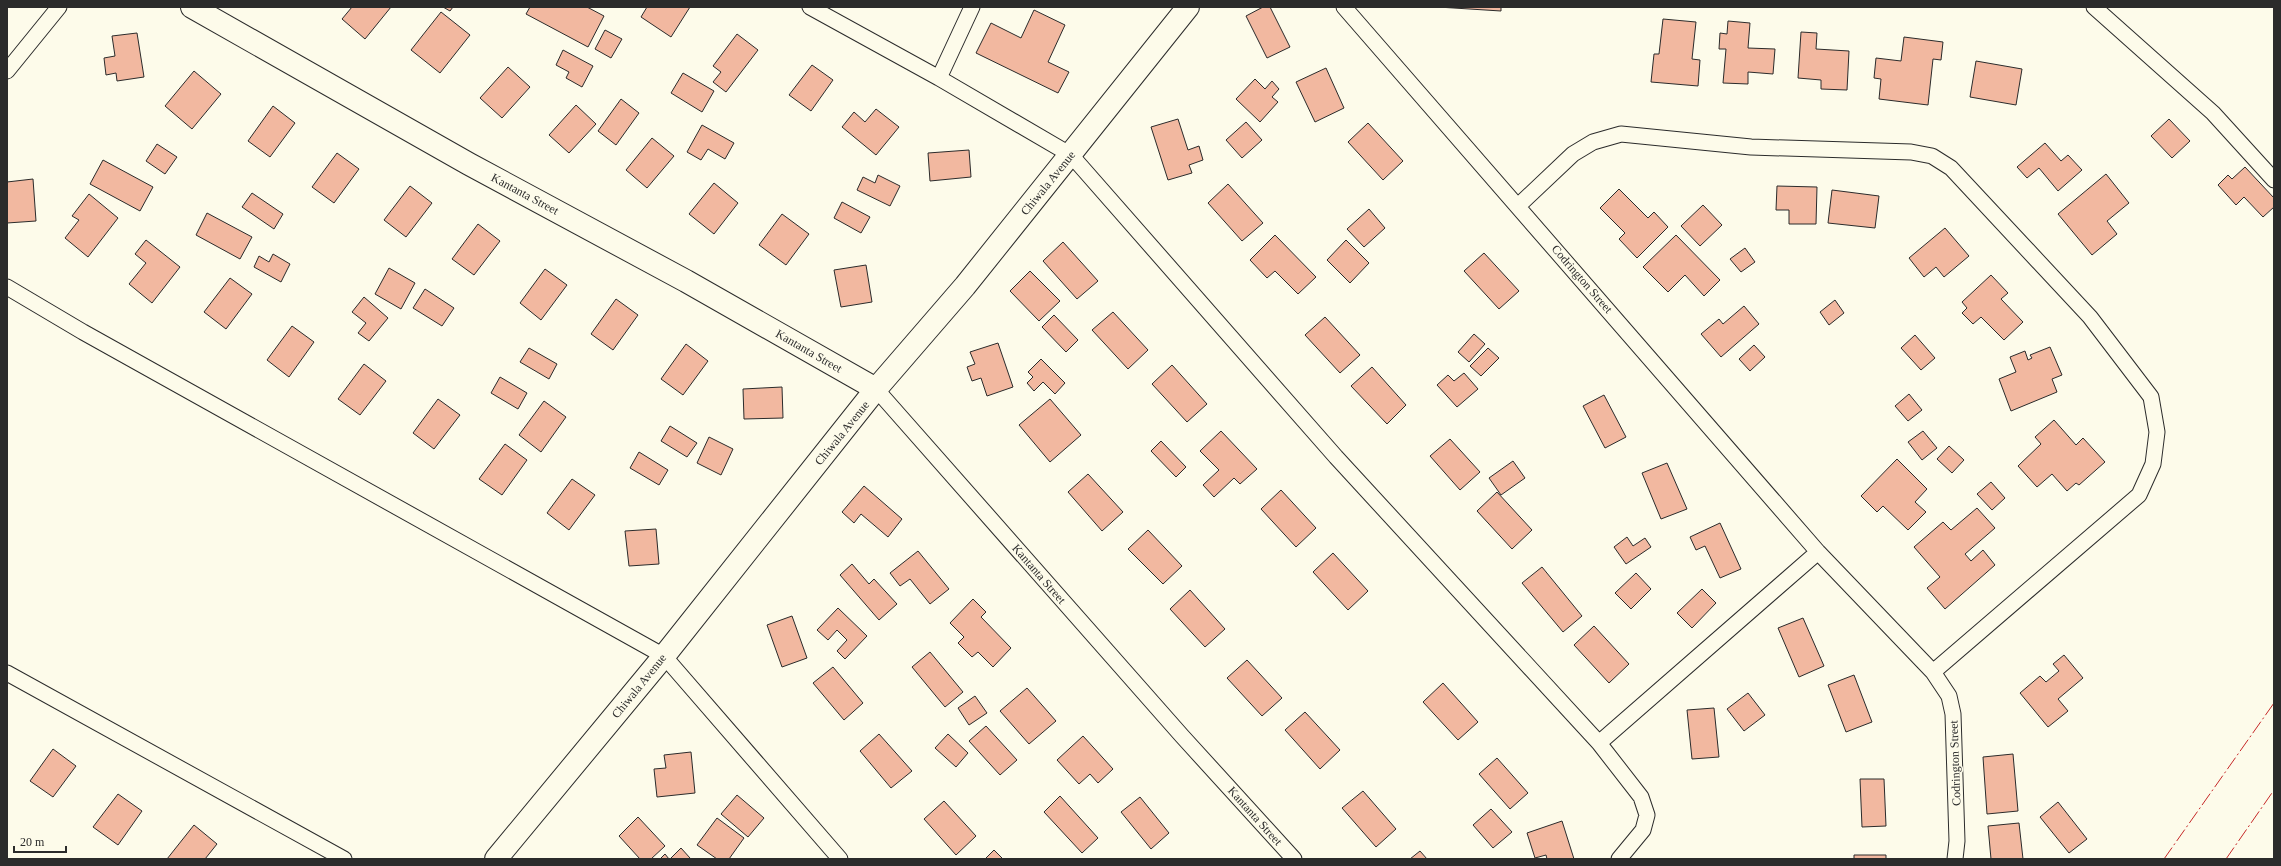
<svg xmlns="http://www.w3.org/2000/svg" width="2281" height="866" viewBox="0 0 2281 866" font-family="'Times New Roman',serif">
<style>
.building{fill:#f2b8a0;stroke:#2b2b2b}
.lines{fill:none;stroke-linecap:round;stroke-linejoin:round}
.street-casing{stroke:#2b2b2b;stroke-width:17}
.secondary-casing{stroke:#2b2b2b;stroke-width:24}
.street{stroke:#fdfbea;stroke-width:15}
.secondary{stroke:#fdfbea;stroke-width:22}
.power{stroke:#c62828;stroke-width:1;stroke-dasharray:14 3 2 3;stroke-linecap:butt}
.labels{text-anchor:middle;stroke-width:3;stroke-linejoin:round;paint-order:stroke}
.street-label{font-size:12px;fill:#2b2b2b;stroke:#fdfbea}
</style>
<rect width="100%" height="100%" fill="#fdfbea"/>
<path class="building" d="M352 7H391L365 39 342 19Z
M443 7H453L450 11Z
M530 7H587L604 16 588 47 526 14Z
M647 7H690L671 37 641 17Z
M1263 7H1270L1290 47 1267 58 1246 16Z
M1438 7H1501V11Z
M1034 10 1065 25 1048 62 1069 72 1058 93 976 53 991 23 1021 38Z
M441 12 470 35 440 73 411 50Z
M1663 19 1696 22 1692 59 1700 60 1698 86 1651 82 1654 54H1659Z
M1728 21 1750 23 1748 48 1775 49 1773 74 1748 72V84L1723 83 1726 49H1719L1720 33 1727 34Z
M605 30 622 39 611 58 595 49Z
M1801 32 1817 33 1816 49 1849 51 1847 90 1821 89V80L1798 78Z
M137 33 144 77 117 81 116 73 106 75 104 58 115 56 112 36Z
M737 34 758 50 726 92 713 82 721 72 713 66Z
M1904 37 1943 42 1941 60 1933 59 1928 105 1879 99 1881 79 1874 78 1876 58 1901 61Z
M563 50 593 66 582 87 566 78 569 72 556 65Z
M1976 61 2022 69 2016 105 1970 97Z
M812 65 833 80 811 111 789 95Z
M508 67 530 87 502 118 480 98Z
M1326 68 1344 108 1315 122 1296 82Z
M194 71 221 94 192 129 165 106Z
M683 73 714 91 702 112 671 93Z
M1255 79 1265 89 1272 81 1279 89 1272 97 1278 102 1260 122 1236 99Z
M621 99 639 113 616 145 598 131Z
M576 105 596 124 569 153 549 135Z
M273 106 295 123 270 157 248 141Z
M876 109 899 127 876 155 842 127 854 112 865 122Z
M1178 119 1188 150 1199 146 1203 160 1189 165 1192 173 1168 180 1151 127Z
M2169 119 2190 141 2172 158 2151 136Z
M1246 122 1262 140 1242 158 1226 140Z
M1368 123 1403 161 1383 180 1348 142Z
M702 125 734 143 725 159 708 149 701 160 687 152Z
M652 138 674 156 647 188 626 170Z
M2045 143 2061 161 2068 155 2082 170 2058 191 2039 168 2027 178 2017 167Z
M157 144 177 157 165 174 146 161Z
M969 150 971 177 930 181 928 153Z
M337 153 359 169 334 203 312 187Z
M103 160 153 187 140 211 90 184Z
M2245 167 2274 198V207L2263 217 2244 197 2236 205 2218 185 2228 175 2232 179Z
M2106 174 2129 203 2107 221 2117 234 2092 255 2058 214Z
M878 175 900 186 890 206 857 190 863 177 875 183Z
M33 179 36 221 7 223V182Z
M714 183 738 203 714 234 689 214Z
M1228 184 1263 223 1242 241 1208 203Z
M410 186 432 203 406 237 384 220Z
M1777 186 1817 187 1816 224H1789V210H1776Z
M1619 189 1648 218 1654 212 1668 227 1637 258 1619 239 1625 233 1600 208Z
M1832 190 1879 196 1875 228 1828 223Z
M252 193 283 214 274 229 242 207Z
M89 194 118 218 88 257 65 238 79 220 72 216Z
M842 202 870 217 861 233 834 218Z
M1703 205 1722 225 1700 246 1681 226Z
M1369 209 1385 228 1364 247 1347 229Z
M207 213 252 237 240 259 196 235Z
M782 214 809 234 786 265 759 245Z
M478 224 500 241 474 275 452 259Z
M1945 228 1969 256 1944 277 1936 267 1924 277 1909 258Z
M1275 235 1316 277 1298 294 1275 271 1267 278 1250 260Z
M1676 235 1720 280 1704 296 1685 275 1668 292 1643 267Z
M146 240 180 267 152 303 129 284 146 263 135 254Z
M1346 240 1369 263 1350 283 1327 260Z
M1063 242 1098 281 1077 299 1043 261Z
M1745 248 1755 262 1741 272 1730 259Z
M1484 253 1519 291 1499 309 1464 271Z
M273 254 290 264 281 282 254 267 259 256 269 262Z
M866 265 872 302 841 307 834 270Z
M389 268 415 283 401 309 375 294Z
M545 269 567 285 541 320 520 303Z
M1030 271 1060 301 1039 321 1010 291Z
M1991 275 2008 293 2001 299 2023 322 2004 340 1981 317 1973 324 1962 313 1967 308 1962 302Z
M230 278 252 294 226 329 204 312Z
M425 289 454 308 442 326 413 308Z
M364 297 388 318 369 341 358 333 366 323 352 312Z
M616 299 638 315 613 350 591 334Z
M1835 300 1844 313 1829 325 1820 312Z
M1744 306 1759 324 1721 357 1701 334 1719 319 1723 324Z
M1113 312 1148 350 1128 369 1092 330Z
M1054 315 1078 340 1066 352 1042 327Z
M1325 317 1360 355 1340 373 1305 335Z
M292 326 314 342 289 377 267 360Z
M1474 334 1485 344 1469 362 1458 352Z
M1915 335 1935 358 1921 370 1901 348Z
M998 343 1013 387 987 396 981 378 972 381 967 367 975 364 970 352Z
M686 344 708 361 683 395 661 379Z
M1754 345 1765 357 1750 371 1739 359Z
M2050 347 2062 375 2052 379 2057 392 2011 411 1999 379 2016 372 2010 357 2025 351 2028 360 2032 358 2030 355Z
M529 348 557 364 549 379 520 362Z
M1488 348 1499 358 1481 376 1470 366Z
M1041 359 1065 383 1055 394 1043 382 1034 391 1027 383 1033 377 1028 372Z
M364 364 386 381 360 415 338 399Z
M1172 365 1207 404 1187 422 1152 384Z
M1372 367 1406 405 1387 424 1351 386Z
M1464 373 1478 389 1457 407 1437 385 1448 375 1454 381Z
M500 377 527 393 518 409 491 393Z
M782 387 783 418 744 419 743 389Z
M1909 394 1922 410 1908 421 1895 406Z
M1604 395 1626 437 1605 448 1583 406Z
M438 399 460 415 434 449 413 433Z
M1050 399 1081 435 1050 462 1019 425Z
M544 401 566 417 541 452 519 435Z
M2054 420 2076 445 2083 438 2105 462 2079 485 2076 483 2067 491 2052 474 2037 487 2018 466 2041 444 2035 437Z
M670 426 697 443 687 457 661 441Z
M1221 431 1257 469 1240 484 1234 478 1214 497 1203 485 1219 470 1200 451Z
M1923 431 1937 448 1922 460 1908 442Z
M709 437 733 449 721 475 697 463Z
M1450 439 1480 472 1460 490 1430 456Z
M1161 441 1186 467 1176 477 1151 451Z
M505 444 527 460 502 495 479 479Z
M1949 446 1964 460 1952 473 1937 459Z
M639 452 668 470 659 485 630 468Z
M1897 459 1927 489 1915 502 1926 512 1908 530 1883 506 1877 512 1861 496Z
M1513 461 1525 478 1501 495 1489 478Z
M1667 463 1687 509 1661 519 1642 473Z
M1088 474 1123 512 1102 531 1068 492Z
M572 479 595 495 569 530 547 513Z
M1991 482 2005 498 1992 510 1977 494Z
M864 486 902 519 888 537 861 514 854 523 842 512Z
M1281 490 1316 528 1296 547 1261 509Z
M1497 492 1532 530 1512 549 1477 511Z
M1977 508 1995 528 1965 554 1971 561 1983 550 1995 565 1945 609 1927 588 1940 577 1914 547 1943 522 1951 530Z
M1720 523 1741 569 1720 578 1705 546 1696 550 1690 537Z
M656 529 659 564 629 566 625 531Z
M1148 530 1182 566 1163 584 1128 549Z
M1627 537 1633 546 1645 538 1651 547 1626 564 1614 547Z
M918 551 949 589 930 604 910 579 900 586 890 573Z
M1333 553 1368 591 1348 610 1313 572Z
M852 564 869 584 874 579 897 604 879 620 840 575Z
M1542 567 1582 616 1563 632 1522 583Z
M1636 573 1651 589 1631 609 1615 593Z
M1702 589 1716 603 1692 628 1677 613Z
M1190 590 1225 629 1205 647 1170 609Z
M973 599 986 612 981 617 1011 648 993 667 978 652 972 657 958 643 964 637 950 623Z
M838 608 867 636 845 659 837 651 847 640 837 630 828 640 817 630Z
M792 616 807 658 782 667 767 625Z
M1803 618 1824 666 1799 677 1778 628Z
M1594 626 1629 664 1609 683 1574 645Z
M930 652 963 692 945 707 912 667Z
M2064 655 2083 678 2058 699 2068 711 2048 727 2020 693 2040 676 2046 682 2059 671 2053 664Z
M1247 660 1282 698 1262 716 1227 678Z
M833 667 863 703 844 720 813 683Z
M1854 675 1872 722 1846 732 1828 685Z
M1443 683 1478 722 1458 740 1423 702Z
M1027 688 1056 721 1029 744 1000 711Z
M1748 693 1765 715 1744 731 1727 709Z
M975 696 987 713 969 725 958 708Z
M1714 708 1719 757 1692 759 1687 710Z
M1305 712 1340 750 1320 769 1285 730Z
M986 726 1017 760 1000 775 969 741Z
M879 734 912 771 891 788 860 751Z
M948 734 968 753 956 767 935 748Z
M1083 736 1113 769 1098 783 1090 774 1079 784 1057 760Z
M53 749 76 766 53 797 30 781Z
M691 752 695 793 657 797 654 769 666 768 664 755Z
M2013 754 2018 811 1987 814 1983 757Z
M1497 758 1528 793 1510 809 1479 774Z
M1860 779H1884L1886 826 1862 827Z
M1363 791 1396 829 1376 847 1342 808Z
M118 794 142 811 118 845 93 827Z
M737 795 764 818 748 837 721 814Z
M1060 796 1098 838 1082 853 1044 812Z
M1140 797 1169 833 1151 849 1121 812Z
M944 801 976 836 956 855 924 819Z
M2058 802 2087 839 2069 853 2040 817Z
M1491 809 1512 832 1493 848 1473 825Z
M638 817 665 846 651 859H640L619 836Z
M717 818 744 838 729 859H717L697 845Z
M1562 821 1574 859H1547L1546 855 1535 858 1527 833Z
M2019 823 2023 859H1991L1988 826Z
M194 825 217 844 205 859H167Z
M681 848 690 858 689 859H670Z
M994 850 1003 859H985Z
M1420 851 1427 859H1410Z
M665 854 669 859H660Z
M1854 855H1886V859H1854Z"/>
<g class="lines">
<g class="street-casing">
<path id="street" d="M810 7 939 78 1071 155 1336 457 1599 743 1641 797 1647 815 1643 830 1619 859
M1344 7 1818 552 1933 672 1949 696 1953 714 1957 841 1955 859
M2094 7 2213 113 2274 180
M7 71 59 7
M939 78 972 7
M1518 206 1573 154 1593 142 1621 134 1751 147 1911 152 1932 156 1951 168 2090 317 2151 397 2157 432 2153 464 2139 495 1933 672
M7 287 83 332 664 656 840 859
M876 389 1182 736 1294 859
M7 673 344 859
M1599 743 1818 552"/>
</g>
<g class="secondary-casing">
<path id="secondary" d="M192 7 469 164 686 281 876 389
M496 859 664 656 876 389 965 286 1188 7"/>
</g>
<use href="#street" class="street"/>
<use href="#secondary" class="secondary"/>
<path class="power" d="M2164 859 2274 703
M2226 859 2274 790"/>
</g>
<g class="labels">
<g class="street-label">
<text transform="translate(1048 183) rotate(-51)" y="4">Chiwala Avenue</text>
<text transform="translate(525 194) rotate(28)" y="4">Kantanta Street</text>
<text transform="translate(1582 279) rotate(49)" y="4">Codrington Street</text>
<text transform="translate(809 351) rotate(30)" y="4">Kantanta Street</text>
<text transform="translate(842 433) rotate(-51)" y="4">Chiwala Avenue</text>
<text transform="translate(1039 574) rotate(49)" y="4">Kantanta Street</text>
<text transform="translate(639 686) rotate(-51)" y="4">Chiwala Avenue</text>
<text transform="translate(1955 763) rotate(-92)" y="4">Codrington Street</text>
<text transform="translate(1255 816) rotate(48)" y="4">Kantanta Street</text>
</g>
</g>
<rect width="2281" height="866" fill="none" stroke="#2b2b2b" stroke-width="16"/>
<path d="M14 846v6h52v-6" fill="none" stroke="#2b2b2b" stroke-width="2"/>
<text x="20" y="846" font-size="12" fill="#2b2b2b" stroke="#fdfbea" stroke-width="3" paint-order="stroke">20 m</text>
</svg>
